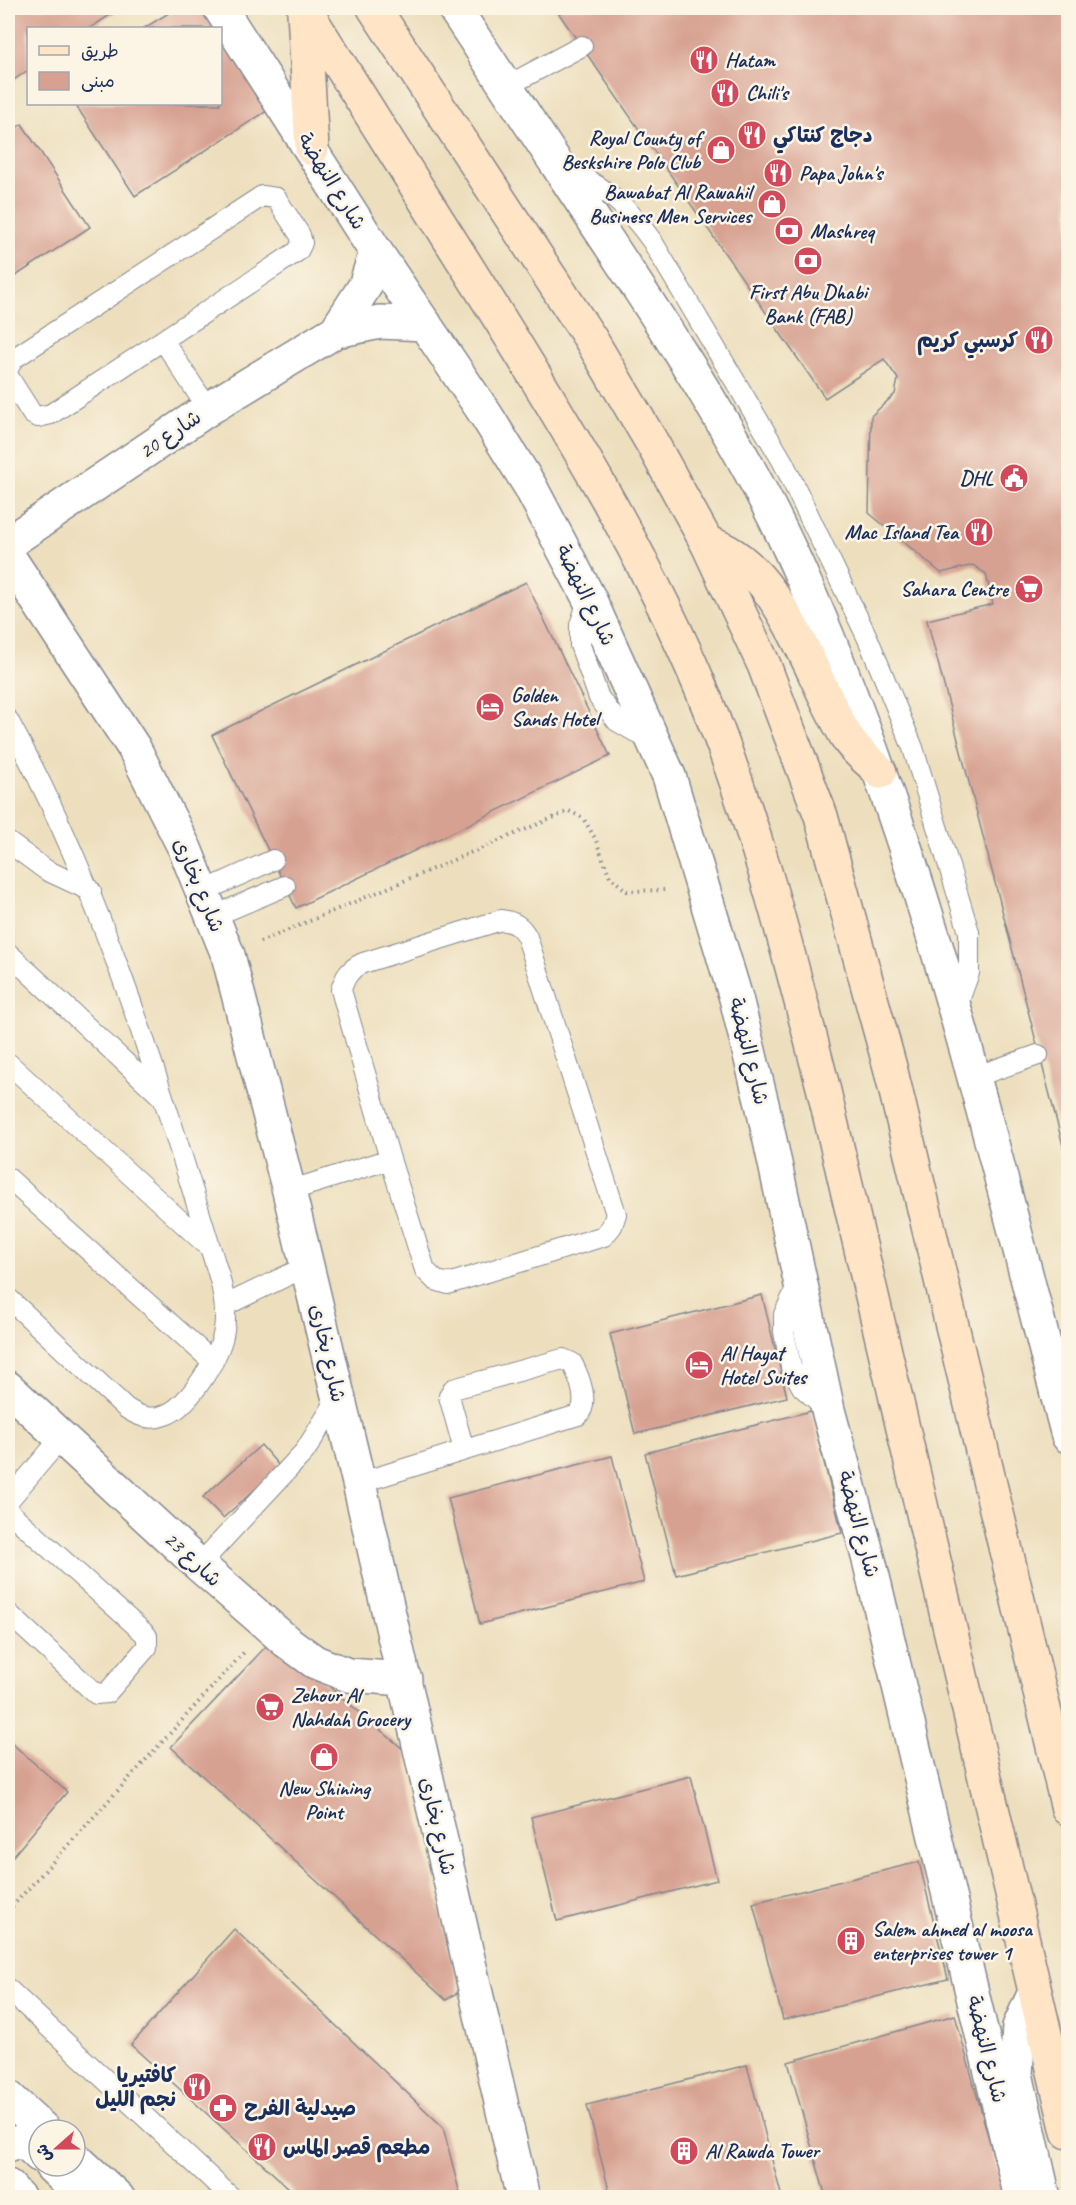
<svg xmlns="http://www.w3.org/2000/svg" width="1076" height="2205" viewBox="0 0 1076 2205" font-family="Caveat,'Playpen Sans Arabic',sans-serif">
<style>
.building{fill:#d7a192}
.lines{fill:none;stroke-linecap:round;stroke-linejoin:round}
.service-casing{stroke:#84878e;stroke-width:22}
.minor-casing{stroke:#84878e;stroke-width:36}
.tertiary-casing{stroke:#84878e;stroke-width:36}
.secondary-casing{stroke:#84878e;stroke-width:36}
.path{stroke:#84878e;stroke-width:4;stroke-dasharray:1.5 4.5;stroke-linecap:butt}
.service{stroke:#fff;stroke-width:20}
.minor{stroke:#fff;stroke-width:33}
.tertiary{stroke:#fff;stroke-width:33}
.secondary{stroke:#ffe4c6;stroke-width:33}
.labels{text-anchor:middle;stroke-width:5;stroke-linejoin:round;paint-order:stroke}
.poi-label{font-size:21px;font-weight:bold;fill:#1b2f5e;stroke:#fcf5e5;text-anchor:start}
.street-label{font-size:21px;fill:#1b2f5e;stroke:#fcf5e5}
</style>
<rect width="100%" height="100%" fill="#fcf5e5"/>
<filter id="ink" filterUnits="userSpaceOnUse"><feTurbulence type="fractalNoise" baseFrequency=".0167" numOctaves="2"/><feDisplacementMap in="SourceGraphic" scale="12" xChannelSelector="R" yChannelSelector="G"/><feConvolveMatrix kernelMatrix="1 2 1 2 8 2 1 2 1" color-interpolation-filters="sRGB"/></filter>
<filter id="wash" filterUnits="userSpaceOnUse"><feTurbulence type="fractalNoise" baseFrequency=".008" numOctaves="4" result="noise"/><feDisplacementMap in="SourceGraphic" scale="24" xChannelSelector="R" yChannelSelector="G"/><feGaussianBlur stdDeviation="1.35" result="paint"/><feColorMatrix in="noise" values="0 0 0 0 0 0 0 0 0 0 0 0 0 0 0 0 0 1.4 0 .05"/><feComposite in="paint" operator="in"/></filter>
<g filter="url(#wash)">
<rect width="100%" height="100%" fill="#eddfbe"/>
<g id="blocks">
<path class="building" d="M8 8H121L90 28H28V70L8 84Z
M177 8H210L273 107 135 196 75 104H220V28H144Z
M555 8H1068V1165L927 620 993 604 986 574 973 565 941 573 869 513 871 416 895 394 898 379 884 359 825 398Z
M22 124 90 227 8 281V134Z
M526 582 610 756 296 908 212 735Z
M762 1295 787 1397 635 1434 610 1334Z
M811 1411 842 1533 676 1575 645 1453Z
M261 1445 280 1467 223 1518 203 1497Z
M612 1456 644 1582 480 1624 448 1498Z
M273 1639 404 1750 459 1992 446 2000 171 1747Z
M8 1740 67 1792 8 1862Z
M691 1776 717 1880 557 1921 531 1817Z
M919 1862 948 1979 783 2020 753 1903Z
M234 1929 443 2127 461 2198H300L131 2045Z
M955 2015 1005 2198H826L788 2062Z
M747 2065 782 2198H611L587 2105Z"/>
</g>
</g>
<g filter="url(#ink)">
<use href="#blocks" fill-opacity="0" stroke="#84878e" stroke-width="1.5"/>
<g class="lines">
<g class="service-casing">
<path id="service" d="M507 86 582 46
M560 167C603 185 625 203 652 241L783 462 868 639 913 748 969 932V973L955 1011
M163 340 208 409
M8 369 13 359 262 196 276 198 300 235 302 243 298 251 51 414 38 417 32 414 8 376
M589 598 580 625V645L599 698 617 721 653 742
M8 720C104 895 160 1085 219 1276 224 1294 227 1311 224 1330 221 1355 189 1407 165 1415 150 1421 138 1416 126 1408L8 1298
M8 842 46 870 91 891
M204 891 273 860
M214 916 285 886
M501 920C515 922 521 926 527 937L616 1214 612 1226 604 1236 448 1284 435 1280 425 1270 390 1159 341 990C345 976 350 969 363 963Z
M8 953 163 1098
M8 1063 209 1247
M974 1077 1038 1055
M8 1178 213 1362
M289 1191 390 1159
M799 1283 784 1314V1332L791 1367 802 1387 827 1409
M226 1305 307 1266
M359 1483 578 1415C590 1403 579 1376 572 1363L563 1359 453 1389 449 1396 464 1450
M8 1501 61 1438
M8 1511 143 1632 147 1636V1647L107 1693 96 1694 8 1613
M199 1565 305 1451 338 1398
M8 1989 232 2198"/>
</g>
<g class="minor-casing">
<path id="minor" d="M220 8 376 252 486 415 530 486 589 598 669 776 736 998 763 1108 828 1410 869 1560 1021 2198
M454 8C489 60 523 113 558 166 644 297 736 427 800 572 923 848 992 1145 1068 1436
M336 331 365 286 376 252
M8 543 208 409 336 331 380 322 425 324
M8 556 134 748 185 849 228 955 289 1191 359 1483 523 2198
M8 1388 199 1565 286 1641 315 1662 348 1675 405 1679"/>
</g>
<g class="tertiary-casing">
<path id="tertiary" d="M1035 1992 1019 2027 1016 2074 1044 2198
M8 2097 44 2130
M8 2145C22 2139 29 2145 39 2155
M75 2158 118 2198
M51 2166 84 2198
M8 2186 19 2198"/>
</g>
<g class="secondary-casing">
<path id="secondary" d="M304 8C366 107 428 206 491 305 569 430 646 556 703 693 755 821 789 953 823 1087L1068 2132
M374 8 590 338 651 441 707 543 764 665 821 816 890 1067 1068 1809
M304 12 312 149
M707 543C781 563 810 679 848 739 856 752 870 761 880 772"/>
</g>
<path class="path" d="M260 942 569 811 583 818 595 838 610 877 627 891 667 890
M8 1911 246 1650"/>
<use href="#service" class="service"/>
<use href="#minor" class="minor"/>
<use href="#tertiary" class="tertiary"/>
<use href="#secondary" class="secondary"/>
</g>
</g>
<defs>
<g id="restaurant-disc" transform="scale(1.5)"><circle r="9.5" fill="#d1495b" stroke="#fcf5e5"/><path d="M-5-6h1v4h1v-4h1v4h1v-4h1v5L-1.5 .5V6h-2V.5L-5-1ZM5-6V6H3V1.5H1.5Q1.5-4 5-6Z" fill="#fff"/></g>
<g id="shop-disc" transform="scale(1.5)"><circle r="9.5" fill="#d1495b" stroke="#fcf5e5"/><path d="M-5-2.5h2.3a2.7 3.5 0 0 1 5.4 0H5L5.5 6h-11ZM-1.5-2.5h3a1.5 2.3 0 0 0-3 0Z" fill="#fff"/></g>
<g id="bank-disc" transform="scale(1.5)"><circle r="9.5" fill="#d1495b" stroke="#fcf5e5"/><path d="M-6-4H6V4H-6ZM0-2.3a2.3 2.3 0 1 0 0 4.6a2.3 2.3 0 1 0 0-4.6Z" fill="#fff"/></g>
<g id="civic-disc" transform="scale(1.5)"><circle r="9.5" fill="#d1495b" stroke="#fcf5e5"/><path d="M-.6-6.5H3V-4.5H.6V-3L4-1V1h2V6H-6V1h2V-1L-.6-3ZM-1.2 2.5V6h2.4V2.5Z" fill="#fff"/></g>
<g id="supermarket-disc" transform="scale(1.5)"><circle r="9.5" fill="#d1495b" stroke="#fcf5e5"/><path d="M-6-5.5h2.5l.6 2H6L4.5 2H-2.5L-4.4-4H-6ZM-1.5 3.2a1.3 1.3 0 1 0 .1 0ZM3 3.2a1.3 1.3 0 1 0 .1 0Z" fill="#fff"/></g>
<g id="hotel-disc" transform="scale(1.5)"><circle r="9.5" fill="#d1495b" stroke="#fcf5e5"/><path d="M-6-4.5h1.5V1H6V5H4.5V3h-9V5H-6ZM-4 0a1.8 1.8 0 1 1 3.6 0ZM.5 0V-2.5h3Q6-2.5 6 0Z" fill="#fff"/></g>
<g id="building-disc" transform="scale(1.5)"><circle r="9.5" fill="#d1495b" stroke="#fcf5e5"/><path d="M-4-6H4V6H1V3H-1V6H-4ZM-2.5-4.3h1.7v1.8h-1.7ZM.8-4.3h1.7v1.8H.8ZM-2.5-1h1.7V.8h-1.7ZM.8-1h1.7V.8H.8Z" fill="#fff"/></g>
<g id="pharmacy-disc" transform="scale(1.5)"><circle r="9.5" fill="#d1495b" stroke="#fcf5e5"/><path d="M-2-6h4v4h4v4h-4v4h-4v-4h-4v-4h4Z" fill="#fff"/></g>
</defs>
<g fill-rule="evenodd">
<use href="#restaurant-disc" x="704" y="60"/>
<use href="#restaurant-disc" x="725" y="93"/>
<use href="#restaurant-disc" x="752" y="135"/>
<use href="#shop-disc" x="721" y="150"/>
<use href="#restaurant-disc" x="778" y="173"/>
<use href="#shop-disc" x="772" y="204"/>
<use href="#bank-disc" x="789" y="231"/>
<use href="#bank-disc" x="808" y="261"/>
<use href="#restaurant-disc" x="1039" y="340"/>
<use href="#civic-disc" x="1014" y="478"/>
<use href="#restaurant-disc" x="979" y="532"/>
<use href="#supermarket-disc" x="1029" y="589"/>
<use href="#hotel-disc" x="490" y="707"/>
<use href="#hotel-disc" x="699" y="1365"/>
<use href="#supermarket-disc" x="270" y="1707"/>
<use href="#shop-disc" x="324" y="1757"/>
<use href="#building-disc" x="851" y="1941"/>
<use href="#restaurant-disc" x="197" y="2087"/>
<use href="#pharmacy-disc" x="223" y="2108"/>
<use href="#restaurant-disc" x="262" y="2147"/>
<use href="#building-disc" x="684" y="2151"/>
</g>
<g class="labels">
<g class="poi-label">
<text x="725" y="67">Hatam</text>
<text x="746" y="100">Chili's</text>
<text x="773" y="142">دجاج كنتاكي</text>
<text x="700" y="145" text-anchor="end">Royal County of<tspan x="700" dy="24">Beskshire Polo Club</tspan></text>
<text x="799" y="180">Papa John's</text>
<text x="751" y="199" text-anchor="end">Bawabat Al Rawahil<tspan x="751" dy="24">Business Men Services</tspan></text>
<text x="810" y="238">Mashreq</text>
<text x="808" y="299" text-anchor="middle">First Abu Dhabi<tspan x="808" dy="24">Bank (FAB)</tspan></text>
<text x="1018" y="347" text-anchor="end">كرسبي كريم</text>
<text x="993" y="485" text-anchor="end">DHL</text>
<text x="958" y="539" text-anchor="end">Mac Island Tea</text>
<text x="1008" y="596" text-anchor="end">Sahara Centre</text>
<text x="511" y="702">Golden<tspan x="511" dy="24">Sands Hotel</tspan></text>
<text x="720" y="1360">Al Hayat<tspan x="720" dy="24">Hotel Suites</tspan></text>
<text x="291" y="1702">Zehour Al<tspan x="291" dy="24">Nahdah Grocery</tspan></text>
<text x="324" y="1795" text-anchor="middle">New Shining<tspan x="324" dy="24">Point</tspan></text>
<text x="872" y="1936">Salem ahmed al moosa<tspan x="872" dy="24">enterprises tower 1</tspan></text>
<text x="176" y="2082" text-anchor="end">كافتيريا<tspan x="176" dy="24">نجم الليل</tspan></text>
<text x="244" y="2115">صيدلية الفرح</text>
<text x="283" y="2154">مطعم قصر الماس</text>
<text x="705" y="2158">Al Rawda Tower</text>
</g>
<g class="street-label">
<text transform="translate(332 181) rotate(58)" y="7">شارع النهضة</text>
<text transform="translate(170 434) rotate(-34)" y="7">شارع 20</text>
<text transform="translate(586 595) rotate(64)" y="7">شارع النهضة</text>
<text transform="translate(199 885) rotate(67)" y="7">شارع بخارى</text>
<text transform="translate(749 1051) rotate(76)" y="7">شارع النهضة</text>
<text transform="translate(328 1353) rotate(77)" y="7">شارع بخارى</text>
<text transform="translate(859 1524) rotate(75)" y="7">شارع النهضة</text>
<text transform="translate(193 1559) rotate(43)" y="7">شارع 23</text>
<text transform="translate(438 1826) rotate(77)" y="7">شارع بخارى</text>
<text transform="translate(987 2049) rotate(76)" y="7">شارع النهضة</text>
</g>
</g>
<rect width="1076" height="2205" fill="none" stroke="#fcf5e5" stroke-width="30"/>
<rect x="27" y="27" width="195" height="78" fill="#fcf5e5" stroke="#a2a6af" stroke-width="1.5"/>
<rect x="39" y="46" width="30" height="9" fill="#ffe4c6" stroke="#a2a6af" stroke-width="1.5"/>
<text x="81" y="57" font-size="18" fill="#1b2f5e">طريق</text>
<rect x="39" y="72" width="30" height="18" fill="#d7a192" stroke="#a2a6af" stroke-width="1.5"/>
<text x="81" y="87" font-size="18" fill="#1b2f5e">مبنى</text>
<g transform="translate(57 2148) rotate(249)"><circle r="28" fill="#fcf5e5" stroke="#a2a6af" stroke-width="1.5"/>
<path d="M0-4.5L10 22L0 15L-10 22Z" fill="#d1495b"/>
<text y="-9" font-size="16" font-weight="bold" text-anchor="middle" fill="#1b2f5e">ش</text>
</g>
</svg>
